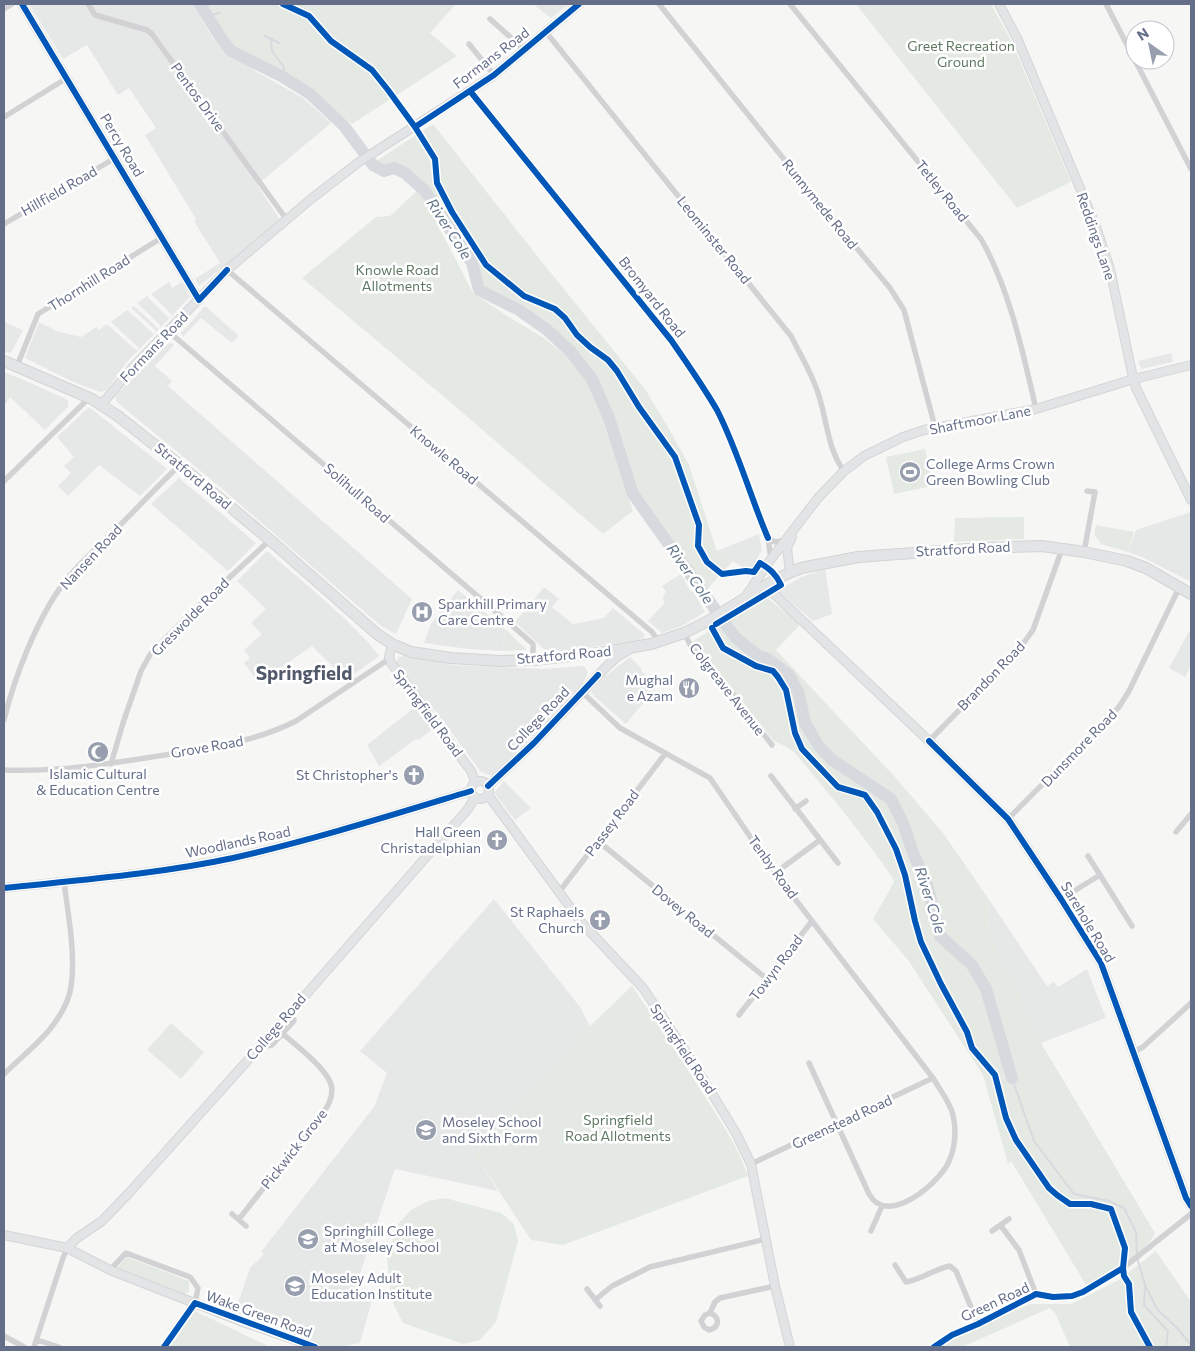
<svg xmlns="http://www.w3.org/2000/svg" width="1195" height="1351" viewBox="0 0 1195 1351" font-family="Commissioner,sans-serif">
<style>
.built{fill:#e6e7e7}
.green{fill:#e4eae3}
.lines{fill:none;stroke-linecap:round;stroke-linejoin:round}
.stream{stroke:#d6dadf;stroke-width:2}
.river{stroke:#d6dadf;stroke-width:12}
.secondary-casing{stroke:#d4d5d7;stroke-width:10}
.highway-casing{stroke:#d2d4d4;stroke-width:12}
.street{stroke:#d2d2d4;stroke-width:5.5}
.secondary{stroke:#e3e4e5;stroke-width:8}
.highway{stroke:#e3e4e5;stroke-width:10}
.cycleway-casing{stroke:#fff;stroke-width:9}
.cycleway{stroke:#0057b8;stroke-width:6}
.labels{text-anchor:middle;stroke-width:5;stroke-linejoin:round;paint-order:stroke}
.park-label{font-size:14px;fill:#5f7961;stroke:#fff}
.street-label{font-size:14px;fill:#646e88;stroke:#fff}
.poi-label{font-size:14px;fill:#646e88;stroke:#fff;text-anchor:start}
.water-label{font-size:15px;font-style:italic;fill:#64768b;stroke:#fff}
.district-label{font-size:19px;font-weight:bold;fill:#525a6c;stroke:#fff}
</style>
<rect width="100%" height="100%" fill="#f6f7f5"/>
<path class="built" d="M29 4H193L214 40 255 71 303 98 331 123 257 185 281 221 199 286 195 279 220 263 194 221 196 219 145 135 156 128 129 88 118 95 87 45 63 59Z
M533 4H569L551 18Z
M169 282 172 288 182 282 190 297 126 363 106 391 100 392 71 381 25 358 39 322 59 332 81 337 96 327 99 330 107 324 137 351 139 348 111 322 127 310 154 334 156 331 131 308 134 306 159 329 161 326 137 303 147 296 169 318 172 315 151 294Z
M205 306 239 336 232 343 201 318 183 337 181 333Z
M4 322 23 330 11 353 4 351Z
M170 342 174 345 155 366 172 381 168 386 412 599 396 634 381 626 220 487 118 403 115 398 118 393Z
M1171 353 1173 362 1141 369 1138 361Z
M24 380 68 400V407L45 430 10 397 16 388Z
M89 407 167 469 140 496 99 465 68 496 58 486 71 473 64 466 74 457 57 437Z
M179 478 256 543 228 571 151 504Z
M1191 512V582L1142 557 1128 552 1136 530Z
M759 534 762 550 750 572 717 551Z
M267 551 314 591 345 619 368 642 379 656 346 680 312 646 259 683 244 663 250 658 244 650 262 634 251 623 266 609 237 581Z
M825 569 832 614 813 621 778 591 801 577Z
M681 574 691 592 693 591 705 612 682 626 662 633 648 621 664 604 663 597 666 592 662 586Z
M544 587 559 599 552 607 573 624 604 618 613 608 644 634 645 637 635 641 548 653 515 622Z
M458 590 505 629 503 651 468 649 424 643 431 624Z
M1191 628V666L1185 677 1169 668Z
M404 655 454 665 542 669 584 666 588 672 581 688 493 775H489L481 772 437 713 417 692 396 663 398 658Z
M630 657 641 668 642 672 658 685 626 724 594 696 591 691 604 677Z
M415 707 432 730 418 740 416 739 379 766 367 745Z
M504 781 531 808 515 820 494 793Z
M988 898 1047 986 1054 982 1058 987 1087 969 1106 1018 1041 1043 1013 982 1002 963 990 935 987 918Z
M494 899 580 1007 590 1026 475 1154 498 1191 395 1169 355 1289 373 1297 360 1343 340 1347H324L306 1344 235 1312 250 1268 264 1254 261 1252 374 1107 387 1073 360 1051Z"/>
<path class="green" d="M201 4H456L430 33 457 56 352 124 310 92 293 81 232 50 221 35Z
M856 4H991L1012 42 1071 182 1017 208Z
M433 124 546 267 645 389 668 427 689 465 717 551 733 561 703 594 633 494 609 419 591 379 571 352 546 329 519 310 479 290 472 263 425 191 405 173 394 168 384 171 373 165 376 161Z
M419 189 473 293 512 319 544 338 569 358 589 382 605 423 633 511 603 534 456 407 302 278 376 217 390 216Z
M4 372 24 380 16 388 4 406Z
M925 449 933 486 894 494 886 457Z
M1024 517V539L954 542 955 518Z
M1096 525 1134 532 1128 552 1101 544 1094 534Z
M766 597 801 624 776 650 895 777 943 833 988 898 987 918 990 935 1002 963 1013 982 1041 1043 1155 1233C1146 1254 1106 1273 1086 1285L1011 1161 1008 1164 983 1075 908 960 873 919 894 882 892 877C862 833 829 794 795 753L787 747 774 741 691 642Z
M505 629 527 650 503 651Z
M632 986C656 1021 679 1056 702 1092 719 1119 738 1146 748 1176L563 1245 531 1240 475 1154 590 1026Z
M171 1023 204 1052 181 1079 147 1050Z
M445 1198 501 1213 514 1224 518 1241 496 1322 480 1340 463 1344 403 1323 391 1299 387 1258 398 1224 411 1210 428 1201Z
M1156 1251 1191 1302V1347H1070L1055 1313 1050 1308 962 1347H939L950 1339 1030 1304H1071L1119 1280Z
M127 1257 189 1281V1292L184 1294 117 1268Z
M195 1311 270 1347H170Z"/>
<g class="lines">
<path class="stream" d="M207 16 220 13
M265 36 279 43
M271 40 272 51 284 67 283 77
M1012 1078 1034 1141 1074 1194 1109 1201 1124 1208 1136 1232 1137 1257 1145 1285 1157 1309 1178 1329 1191 1345
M1145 1287 1144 1305 1168 1331 1166 1347"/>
<path class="river" d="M200 4 219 35 231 51 283 77 310 94 344 126 373 165 384 171 394 168 405 173 425 191 472 263 479 290 519 310 546 329 571 352 592 379 609 418 633 494 697 584 735 637 757 655 768 659 789 675 799 694 805 723 818 745 832 760 891 799 903 823 912 850 928 888 940 936 972 965 986 989 1012 1078"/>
<g class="secondary-casing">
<path id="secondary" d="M22 4 199 300
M999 4 1017 38 1095 224 1110 269 1132 373 1136 388 1191 500
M102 404 133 367 227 270 311 199 359 162 494 75 579 4
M790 572 787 548 792 537
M762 588 771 591 929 741 1008 819 1061 899 1101 963 1186 1198 1191 1206
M746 596 771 559 818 498 844 471 864 456 903 437 924 430 1036 409 1134 379 1191 365
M392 644 389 657 391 663 471 771 475 781
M471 790a9 9 0 1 1 18 0a9 9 0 1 1-18 0Z
M488 786 534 743 605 668 617 657 629 650
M488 795 581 922 643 988 694 1064 736 1133 751 1164 775 1286 790 1347
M4 888C80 880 158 874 233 858 313 840 392 815 471 791
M4 1235 67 1248 110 1270 243 1322 315 1347
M67 1248 77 1238 102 1221 129 1193 289 1014 468 809 475 797"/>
</g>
<g class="highway-casing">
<path id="highway" d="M4 361 92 399 118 416 180 465 270 540 377 634 392 644 411 652 451 658 500 661 533 660 599 653 651 644 684 633 708 621 778 578 801 568 858 557 981 548 1042 546 1084 552 1127 561 1146 568 1191 594"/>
</g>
<path class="street" d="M88 4 95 15 147 30 152 34 287 220
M659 4 824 209 890 288 904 310 935 427
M790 4 981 239C1010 290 1023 353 1036 409
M1106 4 1191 169
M4 9 12 4
M490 19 525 50
M546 32 791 336C801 356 813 375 819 396 827 421 828 450 844 471
M469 44 494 75
M470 91 671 340 701 384 717 411 730 439 768 538 771 559
M4 117 67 78
M4 224 115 158
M227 270 652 632 659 642
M169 332 516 629 533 644V660
M17 366 38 314 163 237
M4 481 89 398
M768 538 775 542 786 540
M1084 552 1095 492 1087 491
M684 633 692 648 730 691 772 745
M582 692 620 728 710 778 775 873 933 1078C940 1090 950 1102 953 1115 957 1132 955 1152 946 1167 933 1187 887 1226 869 1194L809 1063
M4 720C14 678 37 619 63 584 77 565 96 549 113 532 136 510 157 486 180 465
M929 741 1020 648 1033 630 1062 549
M111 764 123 723 141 671 151 653 192 612 270 540
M4 770C61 772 115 763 171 754 214 747 257 741 296 721L389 659
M771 776 838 863
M795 809 806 801
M1008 819 1119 707 1129 691 1179 588
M1176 832 1191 814
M599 842 767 979
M1088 856 1100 875
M775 873 820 840
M559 892 665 754
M1061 899 1100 875 1132 926
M739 1015 812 921
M263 1042 267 1046 272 1045 293 1022 294 1020 289 1014
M1133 1052 1143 1047 1191 1003
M4 1074C19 1059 37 1045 50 1029 58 1019 67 1004 70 992 77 960 68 914 64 882
M751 1164 933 1078
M232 1214 246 1226
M239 1219 322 1114C328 1107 332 1098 332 1089 331 1071 295 1045 282 1033
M1001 1226 1019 1250 1036 1294
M871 1231 882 1206
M992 1231 1009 1219
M895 1265 906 1282C921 1280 934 1269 950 1266L956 1271 978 1324
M110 1270 126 1253 190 1277 198 1288 195 1303 164 1347
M587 1289 600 1306
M595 1300 612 1286 650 1267 766 1239
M212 1310 216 1299
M710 1313C720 1317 720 1327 709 1330L704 1327 701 1321 705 1315 710 1313 715 1302 720 1298 775 1286
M4 1336 24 1347
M37 1340 59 1347
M34 1347 63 1258 67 1248
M934 1347 952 1335 978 1324 1036 1294 1053 1297 1072 1296 1083 1292 1123 1268 1191 1214"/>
<use href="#secondary" class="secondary"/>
<use href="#highway" class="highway"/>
<g class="cycleway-casing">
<path id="cycleway" d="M22 4 199 300 227 270
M283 4 309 16 331 41 372 70 388 90 415 127 435 159 437 183 452 212 486 265 524 296 555 309 565 318 577 335 590 347 608 360 617 371 639 407 675 457 699 525 698 546 707 562 722 574 746 571 754 572 760 563C770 569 776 574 781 585L716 624
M470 91 671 340C687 363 703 386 717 410 738 451 750 496 768 538
M415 127 494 75 579 4
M712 628 723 648 756 666 773 671 778 677 786 690 795 733 802 749 838 787 865 795 877 812 896 849 905 875 915 921 921 942 941 984 967 1032 972 1048 995 1075 1006 1118 1016 1140 1049 1188 1057 1195 1070 1204H1091L1111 1209 1125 1248 1123 1268 1124 1276 1129 1284 1131 1312 1150 1347
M929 741 1008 819 1061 899 1101 963 1186 1198 1191 1206
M488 786 534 743 598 675
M4 888C80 880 158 874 233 858 313 840 392 815 471 791
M164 1347 195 1303 315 1347
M934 1347 952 1335 978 1324 1036 1294 1053 1297 1072 1296 1083 1292 1123 1268"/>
</g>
<use href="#cycleway" class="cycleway"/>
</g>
<defs>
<g id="stadium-disc" transform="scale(1.125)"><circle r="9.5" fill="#979eae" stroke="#fff"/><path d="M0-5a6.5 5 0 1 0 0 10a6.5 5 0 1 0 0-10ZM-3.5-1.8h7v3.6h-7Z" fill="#fff"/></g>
<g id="hospital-disc" transform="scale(1.125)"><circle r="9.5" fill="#979eae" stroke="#fff"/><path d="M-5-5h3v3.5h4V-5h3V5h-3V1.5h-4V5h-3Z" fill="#fff"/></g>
<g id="restaurant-disc" transform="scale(1.125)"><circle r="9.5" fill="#979eae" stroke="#fff"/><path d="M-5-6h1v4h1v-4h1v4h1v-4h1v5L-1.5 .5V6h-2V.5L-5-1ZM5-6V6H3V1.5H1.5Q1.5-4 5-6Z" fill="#fff"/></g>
<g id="mosque-disc" transform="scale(1.125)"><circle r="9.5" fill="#979eae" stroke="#fff"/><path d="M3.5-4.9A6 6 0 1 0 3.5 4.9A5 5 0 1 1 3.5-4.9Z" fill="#fff"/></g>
<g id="church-disc" transform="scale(1.125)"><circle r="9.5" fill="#979eae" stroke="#fff"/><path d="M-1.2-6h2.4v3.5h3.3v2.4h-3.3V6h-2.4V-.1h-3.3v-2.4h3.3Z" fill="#fff"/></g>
<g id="school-disc" transform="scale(1.125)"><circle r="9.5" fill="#979eae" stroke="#fff"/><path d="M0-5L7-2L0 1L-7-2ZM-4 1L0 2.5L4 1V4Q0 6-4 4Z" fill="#fff"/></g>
<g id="university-disc" transform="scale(1.125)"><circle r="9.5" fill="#979eae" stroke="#fff"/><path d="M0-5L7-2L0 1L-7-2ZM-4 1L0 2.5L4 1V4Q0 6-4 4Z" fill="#fff"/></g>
</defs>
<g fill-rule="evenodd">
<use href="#stadium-disc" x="910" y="472"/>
<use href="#hospital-disc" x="422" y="612"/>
<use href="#restaurant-disc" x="689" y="688"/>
<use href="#mosque-disc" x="98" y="752"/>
<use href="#church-disc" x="414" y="775"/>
<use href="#church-disc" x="497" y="840"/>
<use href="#church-disc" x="600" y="920"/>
<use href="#school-disc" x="426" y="1130"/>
<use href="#university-disc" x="308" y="1239"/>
<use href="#university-disc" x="295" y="1286"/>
</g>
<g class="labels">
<g class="park-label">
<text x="961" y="51">Greet Recreation<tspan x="961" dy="16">Ground</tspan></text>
<text x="397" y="275">Knowle Road<tspan x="397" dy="16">Allotments</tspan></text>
<text x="618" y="1125">Springfield<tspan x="618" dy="16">Road Allotments</tspan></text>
</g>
<g class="street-label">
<text transform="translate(491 58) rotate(-37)" y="5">Formans Road</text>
<text transform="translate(198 97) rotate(54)" y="5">Pentos Drive</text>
<text transform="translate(122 145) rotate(59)" y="5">Percy Road</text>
<text transform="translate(59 191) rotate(-30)" y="5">Hillfield Road</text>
<text transform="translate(942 191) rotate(51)" y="5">Tetley Road</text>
<text transform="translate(820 204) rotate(51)" y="5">Runnymede Road</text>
<text transform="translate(1096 236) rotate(71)" y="5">Reddings Lane</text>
<text transform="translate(714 240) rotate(51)" y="5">Leominster Road</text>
<text transform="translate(89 283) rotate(-32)" y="5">Thornhill Road</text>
<text transform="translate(652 297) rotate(52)" y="5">Bromyard Road</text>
<text transform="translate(154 347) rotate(-46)" y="5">Formans Road</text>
<text transform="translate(980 420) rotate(-11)" y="5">Shaftmoor Lane</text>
<text transform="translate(444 455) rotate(40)" y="5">Knowle Road</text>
<text transform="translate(193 476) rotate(40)" y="5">Stratford Road</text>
<text transform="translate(357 493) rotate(41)" y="5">Solihull Road</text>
<text transform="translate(963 549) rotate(-3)" y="5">Stratford Road</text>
<text transform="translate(91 557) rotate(-47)" y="5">Nansen Road</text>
<text transform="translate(190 617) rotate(-45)" y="5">Greswolde Road</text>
<text transform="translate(564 655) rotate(-5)" y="5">Stratford Road</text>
<text transform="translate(991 676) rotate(-46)" y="5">Brandon Road</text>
<text transform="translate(727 689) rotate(52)" y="5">Colgreave Avenue</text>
<text transform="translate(428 713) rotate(53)" y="5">Springfield Road</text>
<text transform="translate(538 719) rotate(-46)" y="5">College Road</text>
<text transform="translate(207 747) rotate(-10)" y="5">Grove Road</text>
<text transform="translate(1079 748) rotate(-46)" y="5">Dunsmore Road</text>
<text transform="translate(612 823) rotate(-53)" y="5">Passey Road</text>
<text transform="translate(238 842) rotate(-12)" y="5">Woodlands Road</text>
<text transform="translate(773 867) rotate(54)" y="5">Tenby Road</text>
<text transform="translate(683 911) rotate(39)" y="5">Dovey Road</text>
<text transform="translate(1088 922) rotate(59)" y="5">Sarehole Road</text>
<text transform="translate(776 968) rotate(-53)" y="5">Towyn Road</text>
<text transform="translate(276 1027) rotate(-49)" y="5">College Road</text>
<text transform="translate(683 1049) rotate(56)" y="5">Springfield Road</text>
<text transform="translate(842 1122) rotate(-25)" y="5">Greenstead Road</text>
<text transform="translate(294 1149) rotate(-52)" y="5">Pickwick Grove</text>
<text transform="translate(995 1302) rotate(-25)" y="5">Green Road</text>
<text transform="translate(259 1314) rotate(20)" y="5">Wake Green Road</text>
</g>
<g class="poi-label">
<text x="926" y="469">College Arms Crown<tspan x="926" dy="16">Green Bowling Club</tspan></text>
<text x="438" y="609">Sparkhill Primary<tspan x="438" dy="16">Care Centre</tspan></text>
<text x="673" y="685" text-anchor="end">Mughal<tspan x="673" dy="16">e Azam</tspan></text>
<text x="98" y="779" text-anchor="middle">Islamic Cultural<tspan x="98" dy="16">&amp; Education Centre</tspan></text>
<text x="398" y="780" text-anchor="end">St Christopher's</text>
<text x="481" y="837" text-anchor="end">Hall Green<tspan x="481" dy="16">Christadelphian</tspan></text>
<text x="584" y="917" text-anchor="end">St Raphaels<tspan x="584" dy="16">Church</tspan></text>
<text x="442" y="1127">Moseley School<tspan x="442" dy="16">and Sixth Form</tspan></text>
<text x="324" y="1236">Springhill College<tspan x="324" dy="16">at Moseley School</tspan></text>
<text x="311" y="1283">Moseley Adult<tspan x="311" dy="16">Education Institute</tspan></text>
</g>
<g class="water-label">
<text transform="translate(449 229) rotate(57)" y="5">River Cole</text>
<text transform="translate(690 574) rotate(55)" y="5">River Cole</text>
<text transform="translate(930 900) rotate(72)" y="5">River Cole</text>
</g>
<g class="district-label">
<text x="304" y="680">Springfield</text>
</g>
</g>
<rect width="1195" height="1351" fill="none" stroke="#646e88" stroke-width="10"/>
<g transform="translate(1150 45) rotate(327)"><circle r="24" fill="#ffffff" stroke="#c1c5cf"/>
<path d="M0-4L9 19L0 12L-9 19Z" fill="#979eae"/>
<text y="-8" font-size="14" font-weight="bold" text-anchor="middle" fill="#646e88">N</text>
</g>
</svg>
